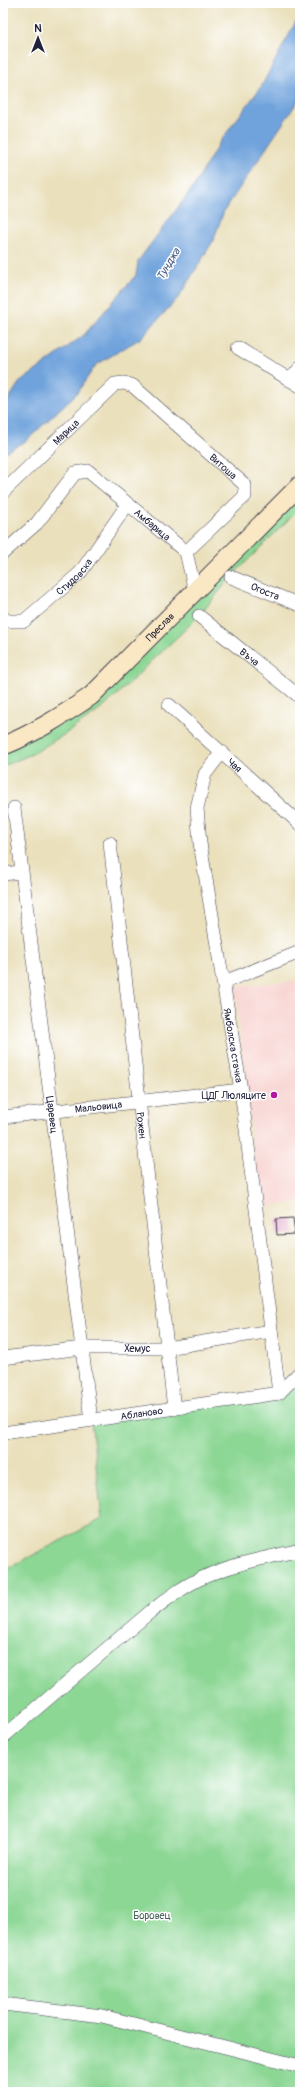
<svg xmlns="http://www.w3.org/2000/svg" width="303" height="2095" viewBox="0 0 303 2095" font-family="Pangolin,sans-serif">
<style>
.built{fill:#f7d0cd}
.green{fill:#8cd794;stroke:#577c68}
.water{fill:#70a3dc;stroke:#49628c}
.building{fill:#e4a7ca}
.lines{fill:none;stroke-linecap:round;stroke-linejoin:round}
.street-casing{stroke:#403e4e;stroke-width:14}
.secondary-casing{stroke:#403e4e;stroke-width:20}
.street{stroke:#fff;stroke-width:13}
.secondary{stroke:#fae7c3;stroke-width:18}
.poi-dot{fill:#b5179e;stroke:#fff;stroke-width:1.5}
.labels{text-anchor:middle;stroke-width:3;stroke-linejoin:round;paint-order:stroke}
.street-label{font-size:10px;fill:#22223b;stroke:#fff}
.poi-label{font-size:10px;fill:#22223b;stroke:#fff;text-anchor:end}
.park-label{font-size:10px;fill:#47615a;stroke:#fff}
.water-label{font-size:11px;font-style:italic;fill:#455c83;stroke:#fff}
</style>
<rect width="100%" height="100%" fill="#fff"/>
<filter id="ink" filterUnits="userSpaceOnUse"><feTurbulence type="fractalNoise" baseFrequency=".025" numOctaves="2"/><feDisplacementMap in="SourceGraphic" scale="8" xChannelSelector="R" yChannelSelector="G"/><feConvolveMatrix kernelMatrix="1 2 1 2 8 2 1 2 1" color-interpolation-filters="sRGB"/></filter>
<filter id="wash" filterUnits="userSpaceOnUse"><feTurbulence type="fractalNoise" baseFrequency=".012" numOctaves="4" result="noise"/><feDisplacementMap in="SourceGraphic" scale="16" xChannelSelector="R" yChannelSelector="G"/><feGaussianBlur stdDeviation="0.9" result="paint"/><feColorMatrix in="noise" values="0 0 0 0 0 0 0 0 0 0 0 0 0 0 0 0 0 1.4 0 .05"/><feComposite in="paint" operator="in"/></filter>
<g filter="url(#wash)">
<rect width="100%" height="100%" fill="#eae0bc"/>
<path class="built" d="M300 980V1202L260 1207 235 987Z"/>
<path class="green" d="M300 485V508L231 577 199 616 104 707 65 734 32 754 3 766V746L59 718Z
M300 1372V2092H3V1571L102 1519 91 1420 279 1393Z"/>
<path class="water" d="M300 14V98L224 211 213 241 179 297 141 338 96 365 77 393 26 441 3 453V404L8 400 19 383 84 335 136 275 138 261 194 186 219 143 261 87Z"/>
<g id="blocks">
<path class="building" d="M293 1218 295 1234 277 1235 276 1219Z"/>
</g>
</g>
<g filter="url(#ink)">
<use href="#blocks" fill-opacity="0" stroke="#403e4e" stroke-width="1"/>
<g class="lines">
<g class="street-casing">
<g id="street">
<path d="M238 348 300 386"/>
<path d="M290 380 300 368"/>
<path id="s1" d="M3 492 115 384 124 383 133 386 245 485V496L186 552"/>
<path id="s2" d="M3 553 37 523 75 473 88 471 186 552 195 591"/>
<path id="s3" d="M231 577 300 605"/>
<path id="s4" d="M199 616 300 697"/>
<path id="s5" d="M3 617 6 621H24L80 573 127 505"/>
<path id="s6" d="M169 705 300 824"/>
<path id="s7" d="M222 752 205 774 197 808 200 843 241 1090 279 1393"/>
<path id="s8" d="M14 808 91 1420"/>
<path id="s9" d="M110 843 174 1409"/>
<path d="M3 874 21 872"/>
<path d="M224 982 300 952"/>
<path id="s10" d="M3 1117 241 1090"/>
<path id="s11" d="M3 1358 82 1348H167L271 1331"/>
<path d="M279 1393 300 1372"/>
<path id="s12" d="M3 1433 279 1393"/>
<path d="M3 1737 150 1612C166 1600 183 1586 202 1578 233 1563 267 1558 300 1550"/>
<path d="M3 2004 102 2016 300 2066"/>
</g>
</g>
<g class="secondary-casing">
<g id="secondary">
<path id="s13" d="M3 746C35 733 63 715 91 696L300 485"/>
</g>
</g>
<use href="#street" class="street"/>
<use href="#secondary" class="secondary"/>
</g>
</g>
<circle class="poi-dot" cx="274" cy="1095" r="4"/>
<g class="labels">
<g class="street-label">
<text dy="4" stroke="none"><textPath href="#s1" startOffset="87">Марица</textPath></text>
<text dy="4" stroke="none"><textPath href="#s1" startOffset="295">Витоша</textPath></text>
<text dy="4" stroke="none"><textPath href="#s2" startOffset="205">Амбарица</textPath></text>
<text dy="4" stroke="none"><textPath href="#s5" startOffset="90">Стидовска</textPath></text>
<text dy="4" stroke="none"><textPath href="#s3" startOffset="37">Огоста</textPath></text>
<text dy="4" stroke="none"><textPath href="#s13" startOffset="199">Преслав</textPath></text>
<text dy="4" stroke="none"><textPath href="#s4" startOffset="65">Въча</textPath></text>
<text dy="4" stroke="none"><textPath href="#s6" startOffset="89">Чая</textPath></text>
<text dy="4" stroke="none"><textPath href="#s7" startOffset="303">Ямболска стачка</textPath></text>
<text dy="4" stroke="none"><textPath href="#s10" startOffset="96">Мальовица</textPath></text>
<text dy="4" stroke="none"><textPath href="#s8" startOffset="309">Царевец</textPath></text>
<text dy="4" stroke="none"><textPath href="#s9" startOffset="284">Рожен</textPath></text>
<text dy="4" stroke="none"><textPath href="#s11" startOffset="135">Хемус</textPath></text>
<text dy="4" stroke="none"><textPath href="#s12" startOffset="140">Абланово</textPath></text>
</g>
<g class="poi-label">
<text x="266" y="1099">ЦДГ Люляците</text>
</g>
<g class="park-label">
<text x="152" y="1919">Боровец</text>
</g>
<g class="water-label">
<text transform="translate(168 264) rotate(-59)" y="4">Тунджа</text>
</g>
</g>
<rect width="303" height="2095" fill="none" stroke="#fff" stroke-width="16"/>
<g transform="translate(38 38)" stroke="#ffffff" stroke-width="3" paint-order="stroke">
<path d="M0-3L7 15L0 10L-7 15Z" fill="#22223b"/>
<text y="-6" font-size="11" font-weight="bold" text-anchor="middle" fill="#22223b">N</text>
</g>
</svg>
